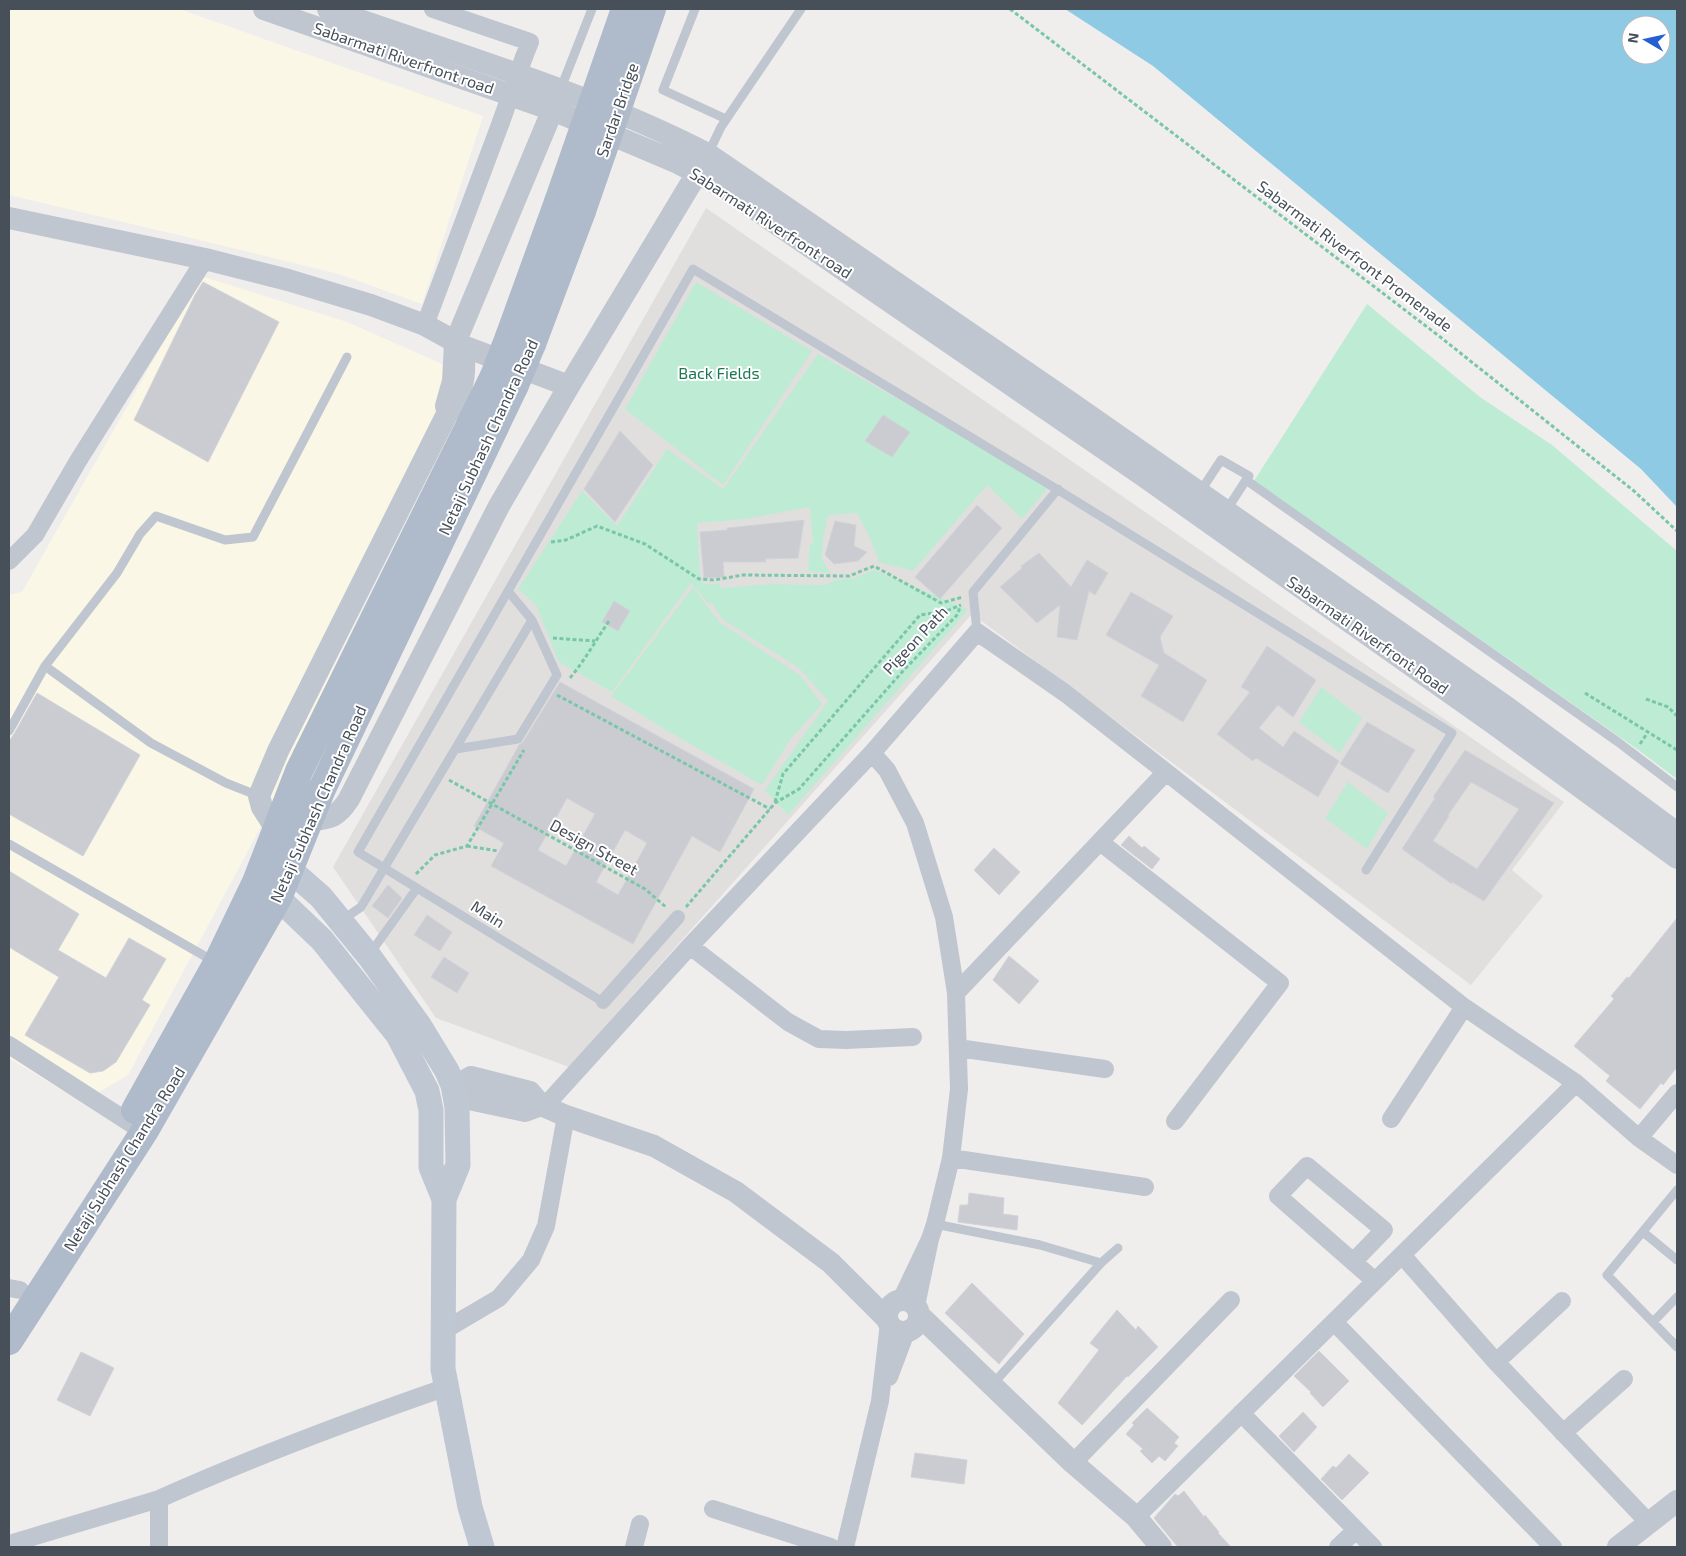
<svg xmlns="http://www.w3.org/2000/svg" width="1686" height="1556" viewBox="0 0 1686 1556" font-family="'Exo 2',sans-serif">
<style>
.commercial{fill:#faf7e7}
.education{fill:#e1dfde}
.green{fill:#beebd4}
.water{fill:#8fcae5;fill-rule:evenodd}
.building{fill:#caccd2;stroke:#d2d3d8;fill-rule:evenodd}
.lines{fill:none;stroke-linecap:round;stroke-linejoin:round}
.path{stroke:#79c6a8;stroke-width:3;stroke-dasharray:4 2.5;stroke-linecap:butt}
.service{stroke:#bfc6cf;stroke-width:9}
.pedestrian{stroke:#bfc6cf;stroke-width:14}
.minor{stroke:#bfc6cf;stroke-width:18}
.tertiary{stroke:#bfc6cf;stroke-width:22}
.secondary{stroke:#bfc7d3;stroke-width:25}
.primary{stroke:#afbaca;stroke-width:28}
.minor-bridge{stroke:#bfc6cf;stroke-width:18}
.primary-bridge{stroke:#afbaca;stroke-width:28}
.labels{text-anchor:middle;stroke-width:4;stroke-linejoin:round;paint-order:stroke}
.street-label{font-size:16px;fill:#474f59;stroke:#fff}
.park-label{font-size:16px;fill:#1e7552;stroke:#fff}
</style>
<rect width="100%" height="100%" fill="#f0eeed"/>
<path class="commercial" d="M9 9H179L483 116 422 304 339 274 204 241 9 195Z
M201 276 347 322 440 363 469 384 337 661 273 804 128 1075 99 1092 75 1098 9 1058V595L22 592Z"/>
<path class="education" d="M706 208 1564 802 1512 870 1543 896 1471 985 972 614 569 1067 436 1018 333 867Z"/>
<path class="green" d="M696 282 812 351 723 485 625 409Z
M1367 304 1480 397 1552 445 1677 551V779L1637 749 1254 481Z
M818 354 1050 485 1022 519 987 485 913 571 879 562 870 538 857 513 828 515 822 545 823 546 821 557 830 573 808 571 810 544H813L810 507 745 519 697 523 700 575 703 584H719L721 588 772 584 825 585 836 580 855 578 874 570 967 609 963 616 788 815 765 790 828 701 799 668 722 619 712 603 709 604 691 583 612 692 559 662 536 605 518 589 582 491 617 526 667 449 723 489Z
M693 587 720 623 800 675 822 704 789 741 762 785 671 733 611 696Z
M1321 687 1362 718 1340 753 1299 722Z
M1348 782 1388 813 1367 849 1325 818Z"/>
<path class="water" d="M1065 9H1677V507L1641 469 1153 66ZM1631 25H1661V55H1631Z"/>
<path class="building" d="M203 282 279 322 208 462 134 420 195 295Z
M883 415 910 432 892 457 865 441Z
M620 431 653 465 615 522 584 489Z
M977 505 1002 528 940 599 915 577Z
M804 520 798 558 765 559 766 562H723L724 577 704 578 700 532 727 530V528Z
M835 521 856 525 854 546 867 552 858 561 834 564 825 555Z
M1039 553 1071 587 1087 560 1108 573 1095 595 1089 591 1077 640 1057 637 1060 605 1037 623 1000 587 1022 568 1021 566Z
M1131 592 1173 616 1160 637 1164 653 1207 680 1183 722 1141 696 1159 665 1106 635Z
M614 601 630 611 618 631 602 622Z
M1267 646 1316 680 1293 717 1278 705 1259 728 1283 747 1294 731 1339 761 1318 797 1256 758 1253 761 1217 734 1250 692 1241 687Z
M560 682 754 789 720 852 692 836 633 944 491 866 504 843 474 826 519 745 523 742ZM567 798 595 814 566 866 538 850ZM625 830 647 843 618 895 596 882Z
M37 693 140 755 83 856 9 814V741L14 734Z
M1367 722 1415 750 1388 793 1340 764Z
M1465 750 1554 803 1484 901 1452 882V884L1402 849 1435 798 1433 797ZM1471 782 1519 809 1477 869 1433 841 1449 816 1448 815Z
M1129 836 1142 848 1144 846 1160 859 1152 869 1121 845Z
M994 848 1020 872 999 895 974 870Z
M9 871 79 914 58 950 106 978 129 938 166 959 142 1000 150 1005 116 1062 103 1071 90 1073 25 1035 59 977 9 947Z
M388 885 402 898 388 918 372 906Z
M427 915 452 932 440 951 414 935Z
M1677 918V1067L1663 1085 1661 1083 1640 1109 1606 1081 1610 1076 1574 1046 1614 999 1611 996 1627 977 1629 978Z
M1009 956 1039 981 1019 1004 993 980Z
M444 957 469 973 457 993 431 977Z
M969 1193 1004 1198 1003 1214 1018 1216 1017 1230 958 1222 960 1205H968Z
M972 1283 1024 1334 999 1364 945 1313Z
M1117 1310 1136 1330 1138 1326 1158 1347 1128 1377 1127 1376 1082 1425 1058 1403 1099 1350 1090 1343Z
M1319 1351 1349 1381 1323 1407 1310 1393 1311 1392 1294 1376Z
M81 1352 114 1368 90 1416 57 1400Z
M1147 1408 1179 1437 1174 1443 1178 1446 1165 1461 1159 1456 1152 1463 1140 1451 1143 1449 1126 1434 1134 1425 1132 1423Z
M1303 1412 1317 1427 1294 1452 1279 1436Z
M915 1453 967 1460 964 1484 911 1477Z
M1349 1454 1369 1473 1342 1500 1321 1479 1333 1466 1336 1468Z
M1184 1491 1204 1517 1205 1515 1219 1532 1218 1533 1231 1547H1178L1172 1540 1154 1518 1175 1494 1178 1496Z"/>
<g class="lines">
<path class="path" d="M1010 9 1439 336 1634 491 1677 531
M551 542 566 540 597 526 645 544 699 579 714 580 743 575 849 576 874 566 941 603 963 597
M553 638 595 641
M570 678C585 660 596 640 609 621
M1585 693 1677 750
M557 695 770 809
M1646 699 1668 707 1677 716
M1640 744 1648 732
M449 780 645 889 667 908
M775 802 783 774 920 615 946 611 961 605
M467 846 498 851
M416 874 435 855 467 846 524 750
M686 907 775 803 799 789 903 671 958 614 960 606"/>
<path class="service" d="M695 9 663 90 726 119
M561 88 592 9
M708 154 721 127 801 9
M1200 492 1221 460 1249 476 1246 480
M1226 511 1246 480 1618 742 1677 787
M977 632 973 592 1058 489
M9 731 45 666
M456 749 518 739 557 675 532 620
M259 796 226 783 151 743 45 666 117 573 140 534 156 516 225 540 253 537 347 357
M9 844 215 962
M342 920 361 907 532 620 508 591
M369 955 417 888
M603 1002 358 852 693 269 1050 485 1452 733 1366 870
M1677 1190 1607 1275 1677 1347
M935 1224 1040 1245 1101 1263
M1643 1232 1677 1260
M1653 1322 1677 1297
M992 1385 1101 1263 1118 1248"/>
<path class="pedestrian" d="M603 1002 678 917"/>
<path class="minor" d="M433 9 530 42 524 57
M425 325 501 122
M9 561 35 535 78 461 205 259
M872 753 887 770 915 823 944 917 956 993
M1100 842 1280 983 1175 1121
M690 946 788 1022 819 1039 846 1040 913 1037
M9 1045 144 1132
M958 1048 1105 1069
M545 1106 690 946 872 753 977 632 1065 693 1166 772
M1391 1119 1464 1007
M1639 1138 1677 1093
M951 1158 1145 1187
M930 1239 935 1224 951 1158 959 1089 956 993 1166 772 1464 1007 1576 1083 1639 1138 1677 1165
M1402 1255 1496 1362 1649 1523
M1353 1262 1384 1230 1307 1166 1278 1196 1375 1281
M9 1288 20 1290
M901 1300 930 1239 916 1306
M1334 1322 1553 1547
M443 1331 499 1298 531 1260 546 1226 566 1116
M1496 1362 1562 1301
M889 1377 906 1332
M1241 1413 1373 1547
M1563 1433 1624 1379
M1073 1463 1231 1300
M713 1509 831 1547
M1136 1517 1576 1083
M9 1544 159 1499
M159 1547V1499C253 1457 349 1421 447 1387
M634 1547 640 1524
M845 1547 880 1401 889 1323
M1338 1547 1356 1530"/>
<path class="tertiary" d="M264 9 553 110 676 162 723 187 1142 475 1497 726 1677 858
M328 9C456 54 587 92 708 154L1067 400 1508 708 1677 833
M9 218 205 259 288 280 371 305 425 325 463 346 569 386
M463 346C466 373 464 384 454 409L448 412 446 406 453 381 455 343 558 97
M308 821C330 818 337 818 349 799L499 506 569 386 705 160
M276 829 262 807 259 796 278 751 448 412
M541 1105 525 1111 469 1099 457 1085 471 1077 530 1092 541 1105 566 1116 654 1146 736 1192 831 1263 887 1319
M887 1316a16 16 0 1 1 32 0a16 16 0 1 1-32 0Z
M919 1315 1073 1463 1136 1517 1161 1547
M1618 1547 1677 1501"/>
<path class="secondary" d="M274 860 289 869 321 897 369 956 419 1025 447 1071 453 1085 457 1107 458 1165 444 1199
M263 887 278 898 322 940 398 1035 427 1091 431 1110V1167L444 1199 443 1369 470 1507 482 1547"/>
<path class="primary" d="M509 337 558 202
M532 344 582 211
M135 1110 217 963 256 882 299 771 494 376
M9 1341 144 1132 278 898 321 791 515 385"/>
<path class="minor-bridge" d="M501 122 524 57"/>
<path class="primary-bridge" d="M558 202 625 9
M582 211 652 9
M494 376 509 337
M515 385 532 344"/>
</g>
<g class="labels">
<g class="street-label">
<text transform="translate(404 58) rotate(19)" y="6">Sabarmati Riverfront road</text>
<text transform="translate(617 110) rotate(-71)" y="6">Sardar Bridge</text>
<text transform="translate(771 223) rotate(33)" y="6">Sabarmati Riverfront road</text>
<text transform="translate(1355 256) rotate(37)" y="6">Sabarmati Riverfront Promenade</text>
<text transform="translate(488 437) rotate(-65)" y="6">Netaji Subhash Chandra Road</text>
<text transform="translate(1368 635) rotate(35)" y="6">Sabarmati Riverfront Road</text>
<text transform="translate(915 640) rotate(-47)" y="6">Pigeon Path</text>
<text transform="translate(318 804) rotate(-66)" y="6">Netaji Subhash Chandra Road</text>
<text transform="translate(594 847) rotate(29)" y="6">Design Street</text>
<text transform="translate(488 914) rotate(32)" y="6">Main</text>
<text transform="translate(124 1159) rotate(-58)" y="6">Netaji Subhash Chandra Road</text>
</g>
<g class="park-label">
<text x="719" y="379">Back Fields</text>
</g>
</g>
<rect width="1686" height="1556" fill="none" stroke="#474f59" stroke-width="20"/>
<g transform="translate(1646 40) rotate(279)"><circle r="24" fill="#ffffff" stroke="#b5b9bd"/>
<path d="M0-4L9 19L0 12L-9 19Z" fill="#265fd1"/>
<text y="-8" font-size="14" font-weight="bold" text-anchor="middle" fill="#474f59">N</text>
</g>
</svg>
